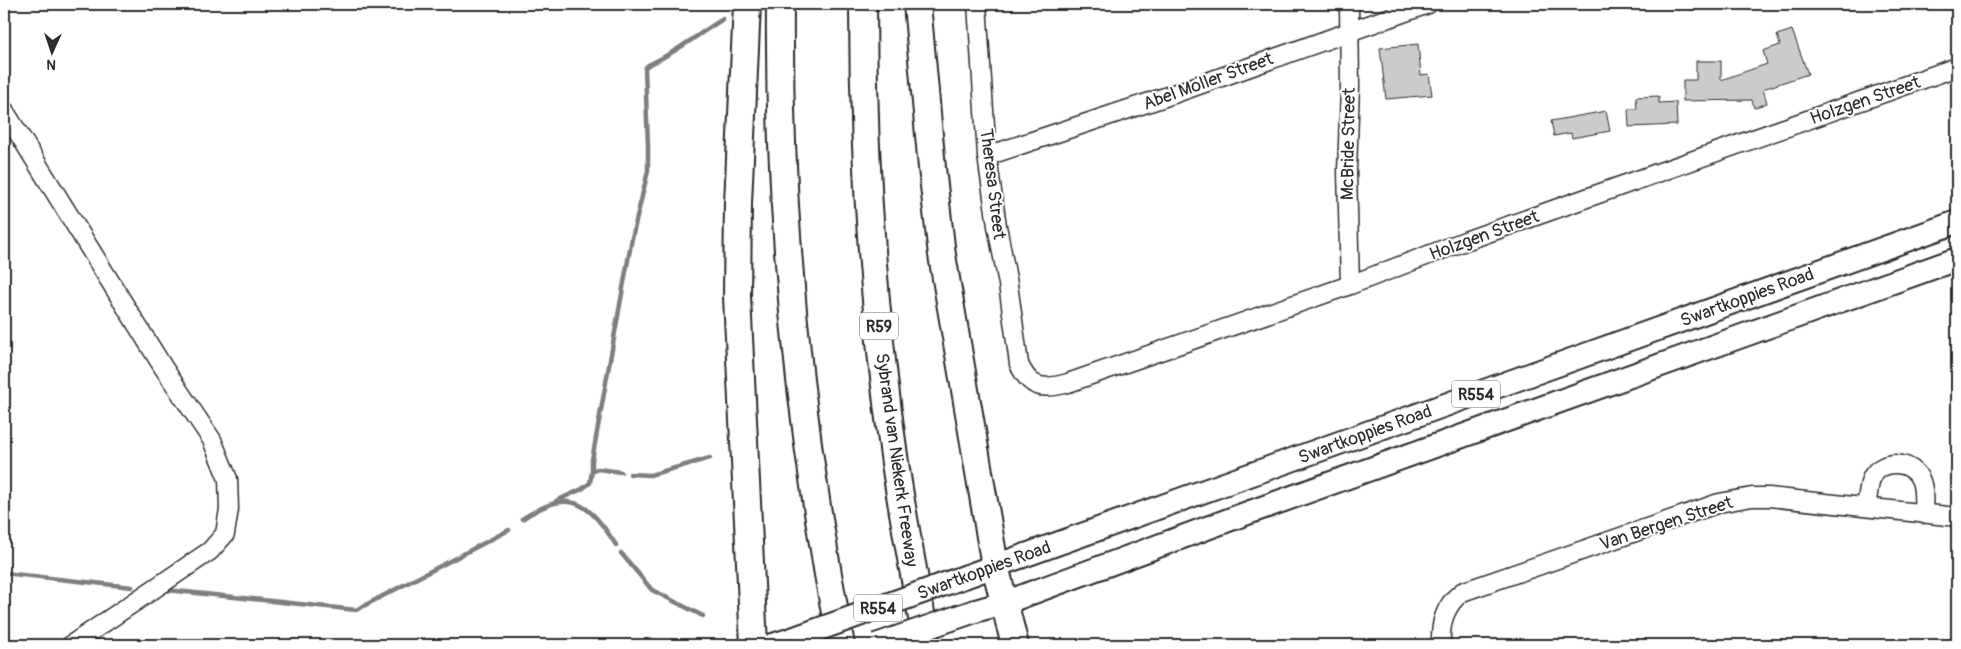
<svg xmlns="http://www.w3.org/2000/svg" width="1961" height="649" viewBox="0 0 1961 649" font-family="Pangolin,sans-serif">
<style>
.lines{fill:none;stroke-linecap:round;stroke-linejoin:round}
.stream{stroke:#7e7e7e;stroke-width:4.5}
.building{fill:#cbcbcb;stroke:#2b2b2b}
.minor-casing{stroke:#2b2b2b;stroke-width:21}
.major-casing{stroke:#2b2b2b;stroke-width:26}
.highway-casing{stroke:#2b2b2b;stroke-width:30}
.minor{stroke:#fff;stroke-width:18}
.major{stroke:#fff;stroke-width:22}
.highway{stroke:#fff;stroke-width:26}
.major-bridge-casing{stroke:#2b2b2b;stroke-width:26;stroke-linecap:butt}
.major-bridge{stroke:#fff;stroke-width:22}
.labels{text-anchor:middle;stroke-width:4;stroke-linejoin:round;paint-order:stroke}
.shield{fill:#fff;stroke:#6b6b6b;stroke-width:1}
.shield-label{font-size:16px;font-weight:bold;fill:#2b2b2b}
.street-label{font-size:18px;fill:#2b2b2b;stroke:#fff}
</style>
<rect width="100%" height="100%" fill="#fff"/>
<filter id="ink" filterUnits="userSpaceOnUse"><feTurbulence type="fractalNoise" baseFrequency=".02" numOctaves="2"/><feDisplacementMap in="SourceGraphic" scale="10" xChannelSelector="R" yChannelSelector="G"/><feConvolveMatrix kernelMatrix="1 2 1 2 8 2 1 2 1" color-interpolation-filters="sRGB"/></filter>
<g filter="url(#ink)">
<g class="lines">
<path class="stream" d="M592 471V460L632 238 648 171V146L645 68 648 65C676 53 698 34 723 19
M630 474 650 475 710 458
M556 501 582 489 590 483 592 471 598 469 621 472
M522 519C570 488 587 500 616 545
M621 553 652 590 703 616
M4 573 132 587
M167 590 356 610 509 530"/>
</g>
<path class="building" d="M1792 30 1808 74 1763 89 1767 103 1754 108 1752 100 1683 101V80H1696V61H1721V80L1767 64 1763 51 1780 45 1777 35Z
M1418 44 1421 75 1429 74 1432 95 1386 99 1380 48Z
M1659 96V103L1676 102 1677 125 1629 127 1628 109H1637L1636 97Z
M1606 111 1610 131 1572 138 1571 133 1554 136 1551 121Z"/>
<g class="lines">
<g class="minor-casing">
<path id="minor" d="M977 4 987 156 997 226 1008 284 1019 364C1030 389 1043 390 1068 383L1350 285 1465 241 1957 67
M1349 4 1350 87 1347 171 1350 285
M4 110 163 367 212 440 228 479 229 509 225 534 210 551 71 645
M987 156 1162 98 1428 4
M1866 507C1868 498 1868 485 1872 477 1882 459 1911 460 1920 479 1925 489 1923 502 1923 514
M1441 645C1440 624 1444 606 1462 592L1719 503 1752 497H1769L1957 517"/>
</g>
<g class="major-casing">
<path id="major" d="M967 576 1957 222
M975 611 1004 603 1242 515 1957 259
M773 645 789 640"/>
</g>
<g class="highway-casing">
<path id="highway" d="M747 4 738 203 737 297 754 645
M780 4C778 219 800 434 841 645
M863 4C863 157 873 311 895 463 904 524 916 585 927 645
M917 4 932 168 942 255 995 566 1015 645"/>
</g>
<use href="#minor" class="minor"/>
<use href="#major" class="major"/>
<use href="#highway" class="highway"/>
<g class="major-bridge-casing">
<path id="major-bridge" d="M789 640 967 576
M876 645 975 611"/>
</g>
<use href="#major-bridge" class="major-bridge"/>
</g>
</g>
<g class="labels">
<g class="shield">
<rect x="860" y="312.5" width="38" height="27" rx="4"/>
<rect x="1452" y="380.5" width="48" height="27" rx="4"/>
<rect x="854" y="594.5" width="48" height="27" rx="4"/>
</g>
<g class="shield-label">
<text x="879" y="332">R59</text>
<text x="1476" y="400">R554</text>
<text x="878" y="614">R554</text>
</g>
<g class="street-label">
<text transform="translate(1208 81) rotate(-20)" y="6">Abel Moller Street</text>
<text transform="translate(1865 100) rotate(-19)" y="6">Holzgen Street</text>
<text transform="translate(1348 144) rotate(-89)" y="6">McBride Street</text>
<text transform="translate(993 184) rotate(83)" y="6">Theresa Street</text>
<text transform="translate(1484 235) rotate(-20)" y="6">Holzgen Street</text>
<text transform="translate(1747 297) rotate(-20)" y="6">Swartkoppies Road</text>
<text transform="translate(1365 434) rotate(-20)" y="6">Swartkoppies Road</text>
<text transform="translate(897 460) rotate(82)" y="6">Sybrand van Niekerk Freeway</text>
<text transform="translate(1666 523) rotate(-18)" y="6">Van Bergen Street</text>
<text transform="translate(984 570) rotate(-20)" y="6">Swartkoppies Road</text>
</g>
</g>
<rect width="1961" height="649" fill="none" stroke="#fff" stroke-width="20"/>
<rect x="10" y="10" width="1941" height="629" fill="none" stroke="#2b2b2b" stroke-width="2" filter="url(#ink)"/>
<g transform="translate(52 52) rotate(183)" stroke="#ffffff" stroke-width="4" paint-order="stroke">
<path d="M0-4L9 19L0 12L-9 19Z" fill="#2b2b2b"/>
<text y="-8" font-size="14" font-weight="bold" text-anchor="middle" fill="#2b2b2b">N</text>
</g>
</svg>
